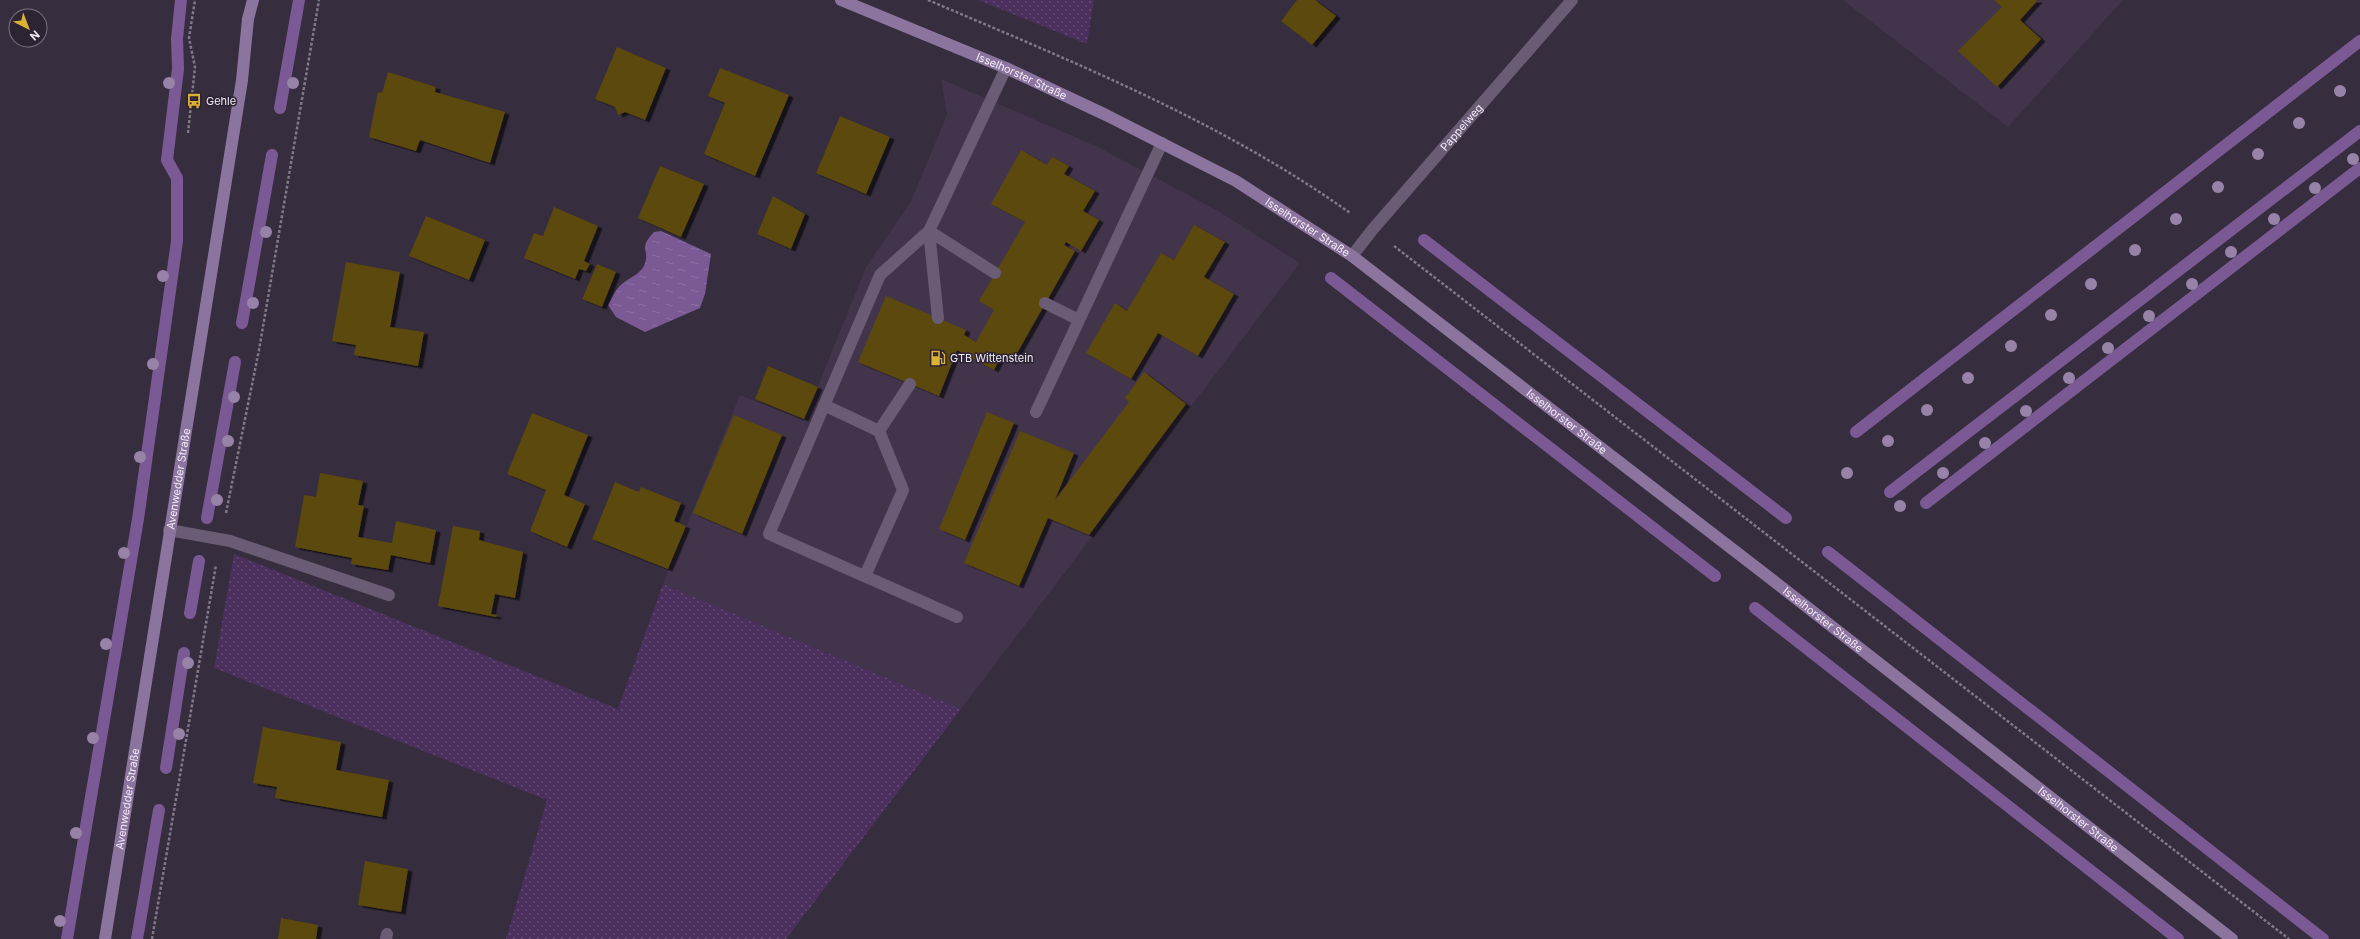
<svg xmlns="http://www.w3.org/2000/svg" width="2360" height="939" viewBox="0 0 2360 939" font-family="Inter,sans-serif">
<style>
.built{fill:#42354b}
.grass{fill:url(#grass-dots)}
.water{fill:url(#water-ripples)}
.lines{fill:none;stroke-linecap:round;stroke-linejoin:round}
.stream{stroke:#7b5995;stroke-width:12}
.building{fill:#5c480b;filter:url(#shadow)}
.path{stroke:#807987;stroke-width:2.5;stroke-dasharray:3 2;stroke-linecap:butt}
.lane{stroke:#6b5c76;stroke-width:12}
.street{stroke:#6b5c76;stroke-width:12}
.secondary{stroke:#8b749d;stroke-width:12}
.tree{fill:#9783a7}
.labels{text-anchor:middle;stroke-width:3;stroke-linejoin:round;paint-order:stroke}
.street-label{font-size:11px;fill:#f3edf8;stroke:#2c2333}
.poi-label{font-size:11px;fill:#f3edf8;stroke:#2c2333;text-anchor:start}
</style>
<defs>
<pattern id="grass-dots" width="8" height="8" patternUnits="userSpaceOnUse"><rect width="8" height="8" fill="#4b305e"/><path d="M2 2h.1M6 6h.1" fill="none" stroke="#654e76" stroke-width="1.8" stroke-linecap="round"/></pattern>
<pattern id="water-ripples" width="26" height="14" patternUnits="userSpaceOnUse"><rect width="26" height="14" fill="#7b5995"/><path d="M2 4q2-2 4 0t4 0M15 11q2-2 4 0t4 0" fill="none" stroke="#8e71a5"/></pattern>
<filter id="shadow"><feDropShadow dx="4.5" dy="2.5" stdDeviation="0" flood-color="#0009"/></filter>
</defs>
<rect width="100%" height="100%" fill="#362d3e"/>
<path class="built" d="M1843 0H2123L2008 127Z
M941 79 1098 147 1218 211 1300 263 961 709 663 584 740 395 804 421 866 267 911 201 947 115Z"/>
<path class="grass" d="M978 0H1094L1087 44Z
M234 554 618 709 663 584 961 709 786 939H506L547 800 214 668Z"/>
<path class="water" d="M661 231 711 254 705 294 700 308 645 332 616 317 608 305C612 299 616 288 622 284 629 278 640 274 644 266 651 249 637 250 654 232Z"/>
<g class="lines">
<path class="stream" d="M280 108 299 0
M1424 240 1786 518
M1331 278 1715 576
M242 323 272 155
M1856 432 2360 41
M1890 492 2360 131
M1926 503 2360 168
M207 518 235 362
M1828 552 2323 939
M1755 608 2178 939
M190 613 199 561
M166 768 184 653
M67 939 138 519 177 241V178L167 160 178 69 177 39 181 0
M137 939 159 810"/>
</g>
<path class="building" d="M1297 0H1315L1336 16 1312 45 1281 21Z
M1994 0H2038L2020 20 2041 39 1997 87 1958 51 2002 7Z
M617 47 666 68 645 120 625 112 618 115 615 107 595 99Z
M720 68 789 95 755 176 704 154 725 103 708 96Z
M388 72 436 87 435 92 505 112 490 163 420 140 416 151 369 137 378 92 382 93Z
M840 116 890 137 866 194 816 173Z
M1021 150 1047 165 1052 157 1069 166 1064 174 1095 191 1083 211 1099 220 1081 251 1066 242 1064 245 1075 251 1012 362 1001 356 994 370 957 350 939 396 858 362 886 296 966 330 964 335 976 342 994 310 979 301 1025 222 991 204Z
M660 166 704 184 681 237 638 218Z
M773 196 805 214 791 249 757 234Z
M554 207 598 226 584 261 590 264 586 271 579 269 575 279 524 258 534 233 543 236Z
M426 216 485 240 469 280 409 256Z
M1194 225 1225 242 1204 277 1234 294 1198 356 1158 333 1131 379 1086 353 1115 303 1127 311 1161 253 1174 260Z
M346 262 400 272 390 327 424 332 418 366 354 355 356 345 332 341Z
M597 264 616 272 602 307 582 299Z
M768 366 818 387 804 419 755 399Z
M1144 372 1186 404 1089 535 1048 518 1019 586 964 563 1020 431 1074 453 1055 500 1129 402 1125 398Z
M987 412 1014 423 965 540 939 529Z
M532 413 588 435 564 495 585 504 567 547 530 531 546 490 507 474Z
M734 415 782 435 742 534 693 513Z
M320 473 363 481 358 505 364 506 358 537 392 543 396 521 436 530 430 563 391 555 388 570 351 564 352 558 295 547 304 495 316 497Z
M615 482 639 492 641 487 681 503 674 521 686 526 668 569 592 539Z
M453 526 480 531 479 540 523 552 515 598 495 594 491 614 497 615 496 617 438 606Z
M263 727 341 742 336 770 389 780 382 817 275 798 277 787 253 783Z
M365 861 408 869 401 912 358 905Z
M281 918 318 925 316 939H278Z"/>
<g class="lines">
<path class="path" d="M928 0C1073 62 1221 121 1350 213
M188 133 195 67 189 38 195 0
M1394 246 2289 939
M226 513 259 350 319 0
M152 939 216 565"/>
<path class="lane" d="M929 231 938 318
M929 231 995 273
M1045 303 1079 320
M824 405 879 431
M1036 412 1162 143
M169 530 230 541 389 595
M865 576 903 490 879 431 910 384
M957 617 769 534 880 275 929 231 1006 68
M386 939 387 934"/>
<path class="street" id="s1" d="M1352 256 1373 229 1572 0"/>
<g class="secondary">
<path id="s2" d="M841 0 1006 68 1106 115 1236 181 1352 256 1766 575 2232 939"/>
<path id="s3" d="M105 939 242 80 248 19 253 0"/>
</g>
</g>
<g class="tree">
<circle cx="169" cy="83" r="6"/>
<circle cx="293" cy="83" r="6"/>
<circle cx="2340" cy="91" r="6"/>
<circle cx="2299" cy="123" r="6"/>
<circle cx="2258" cy="154" r="6"/>
<circle cx="2353" cy="159" r="6"/>
<circle cx="2218" cy="187" r="6"/>
<circle cx="2315" cy="188" r="6"/>
<circle cx="2176" cy="219" r="6"/>
<circle cx="2274" cy="219" r="6"/>
<circle cx="266" cy="232" r="6"/>
<circle cx="2135" cy="250" r="6"/>
<circle cx="2231" cy="252" r="6"/>
<circle cx="163" cy="276" r="6"/>
<circle cx="2091" cy="284" r="6"/>
<circle cx="2192" cy="284" r="6"/>
<circle cx="253" cy="303" r="6"/>
<circle cx="2051" cy="315" r="6"/>
<circle cx="2149" cy="316" r="6"/>
<circle cx="2011" cy="346" r="6"/>
<circle cx="2108" cy="348" r="6"/>
<circle cx="153" cy="364" r="6"/>
<circle cx="1968" cy="378" r="6"/>
<circle cx="2069" cy="378" r="6"/>
<circle cx="234" cy="397" r="6"/>
<circle cx="1927" cy="410" r="6"/>
<circle cx="2026" cy="411" r="6"/>
<circle cx="228" cy="441" r="6"/>
<circle cx="1888" cy="441" r="6"/>
<circle cx="1985" cy="443" r="6"/>
<circle cx="140" cy="457" r="6"/>
<circle cx="1847" cy="473" r="6"/>
<circle cx="1943" cy="473" r="6"/>
<circle cx="217" cy="500" r="6"/>
<circle cx="1900" cy="506" r="6"/>
<circle cx="124" cy="553" r="6"/>
<circle cx="106" cy="644" r="6"/>
<circle cx="188" cy="663" r="6"/>
<circle cx="179" cy="734" r="6"/>
<circle cx="93" cy="738" r="6"/>
<circle cx="76" cy="833" r="6"/>
<circle cx="60" cy="921" r="6"/>
</g>
<defs>
<g id="bus-bare" transform="scale(1.2)"><path d="M-5-6H5V4H4V6H2V4H-2V6H-4V4H-5ZM-3.5-4V0h7V-4ZM-3.5 1.2v1.5H-2V1.2ZM2 1.2v1.5H3.5V1.2Z" fill="#ddb133" stroke="#2c2333" stroke-width="2.5" paint-order="stroke"/></g>
<g id="fuel-bare" transform="scale(1.2)"><path d="M-5.5-6h7V0h2V4h1.3V-2.5L3-4.5l.8-.8L6-3V5H2.5V1h-1V6h-7ZM-4.2-4.7v3.2H.2V-4.7Z" fill="#ddb133" stroke="#2c2333" stroke-width="2.5" paint-order="stroke"/></g>
</defs>
<g fill-rule="evenodd">
<use href="#bus-bare" x="194" y="101"/>
<use href="#fuel-bare" x="938" y="358"/>
</g>
<g class="labels">
<g class="street-label">
<text dy="4" stroke="none"><textPath href="#s2" startOffset="196">Isselhorster Straße</textPath></text>
<text dy="4" stroke="none"><textPath href="#s1" startOffset="169">Pappelweg</textPath></text>
<text dy="4" stroke="none"><textPath href="#s2" startOffset="520">Isselhorster Straße</textPath></text>
<text dy="4" stroke="none"><textPath href="#s2" startOffset="844">Isselhorster Straße</textPath></text>
<text dy="4" stroke="none"><textPath href="#s3" startOffset="466">Avenwedder Straße</textPath></text>
<text dy="4" stroke="none"><textPath href="#s2" startOffset="1168">Isselhorster Straße</textPath></text>
<text dy="4" stroke="none"><textPath href="#s3" startOffset="142">Avenwedder Straße</textPath></text>
<text dy="4" stroke="none"><textPath href="#s2" startOffset="1492">Isselhorster Straße</textPath></text>
</g>
<g class="poi-label">
<text x="206" y="105">Gehle</text>
<text x="950" y="362">GTB Wittenstein</text>
</g>
</g>
<g transform="translate(28 28) rotate(138)"><circle r="19" fill="#2c2333" stroke="#7c7482"/>
<path d="M0-3L7 15L0 10L-7 15Z" fill="#ddb133"/>
<text y="-6" font-size="11" font-weight="bold" text-anchor="middle" fill="#f3edf8">N</text>
</g>
</svg>
